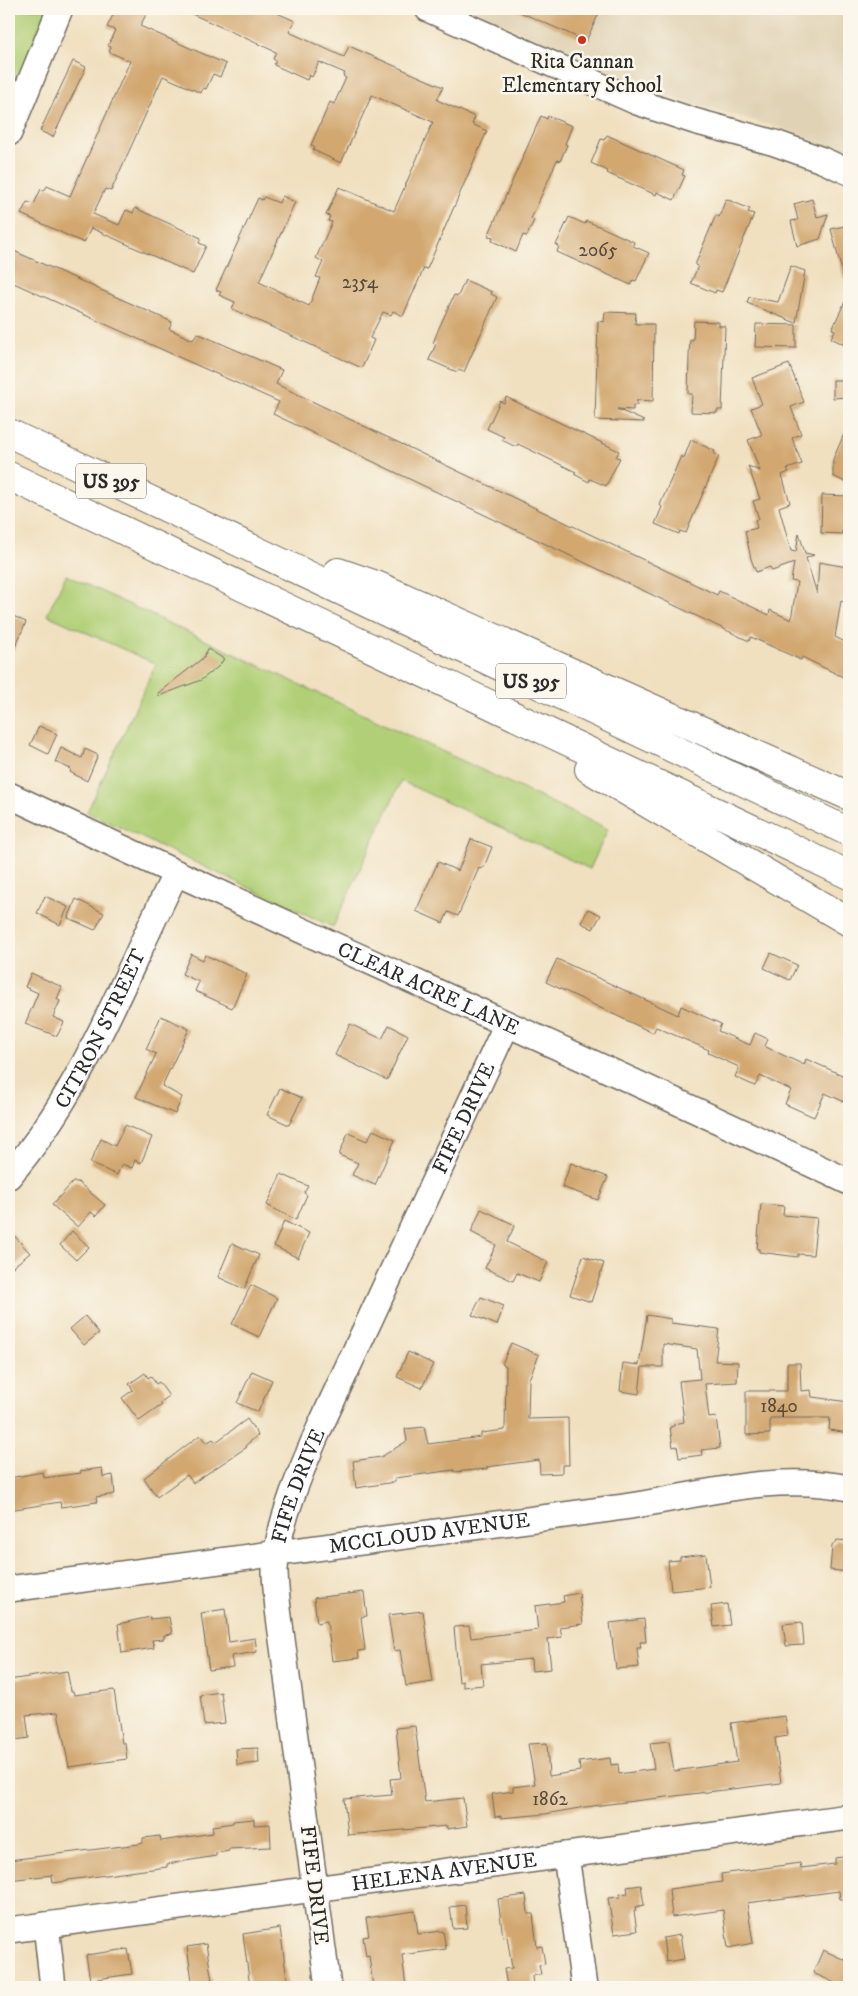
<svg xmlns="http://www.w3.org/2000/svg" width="858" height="1996" viewBox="0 0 858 1996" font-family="'IM FELL DW Pica',serif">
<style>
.built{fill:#e0d2b4}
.green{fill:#b0cf76;stroke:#6e7d50}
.building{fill:#d2a76f}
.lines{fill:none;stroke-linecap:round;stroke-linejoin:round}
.minor-casing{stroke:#706a5f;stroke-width:28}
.highway-casing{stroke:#706a5f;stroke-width:30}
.minor{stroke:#fff;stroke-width:25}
.highway{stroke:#fff;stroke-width:28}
.poi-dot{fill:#c8321e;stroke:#fbf7ec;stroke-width:2}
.labels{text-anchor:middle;stroke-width:5;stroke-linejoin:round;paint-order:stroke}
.number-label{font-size:19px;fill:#554a3c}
.shield{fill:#fbf7ec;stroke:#696865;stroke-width:1}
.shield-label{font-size:20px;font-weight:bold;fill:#2b2b2b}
.poi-label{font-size:21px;fill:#2b2b2b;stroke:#fbf7ec}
.street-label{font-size:21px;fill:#2b2b2b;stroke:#fbf7ec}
</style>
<rect width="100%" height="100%" fill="#fbf7ec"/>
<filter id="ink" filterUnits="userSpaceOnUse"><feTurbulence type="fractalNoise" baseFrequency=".02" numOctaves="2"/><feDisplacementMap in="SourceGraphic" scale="10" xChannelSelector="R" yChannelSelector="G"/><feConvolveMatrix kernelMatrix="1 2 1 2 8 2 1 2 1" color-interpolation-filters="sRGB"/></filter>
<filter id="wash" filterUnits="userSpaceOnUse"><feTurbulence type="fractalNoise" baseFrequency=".0096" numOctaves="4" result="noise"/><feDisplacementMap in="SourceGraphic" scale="20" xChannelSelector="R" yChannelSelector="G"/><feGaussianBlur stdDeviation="1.12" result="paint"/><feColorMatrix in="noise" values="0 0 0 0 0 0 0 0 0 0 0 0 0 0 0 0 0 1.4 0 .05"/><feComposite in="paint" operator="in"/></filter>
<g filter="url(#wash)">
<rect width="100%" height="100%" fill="#f0e0c0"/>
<path class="built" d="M470 9H849V157L794 132 671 98Z"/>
<path class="green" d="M9 9H47L9 104Z
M66 575 608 829 590 869 401 781 333 927 87 812 156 664 47 615Z"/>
<g id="blocks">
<path class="building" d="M116 9H149L140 26 226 64 220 77 213 74 206 89 203 88 201 93 163 76 111 191 105 189 93 214 119 225 126 210 133 213 135 208 201 238 199 243 206 246 193 274 91 228 84 243 21 214 27 202 34 204 41 189 44 191 47 186 70 196 130 61 109 52 111 47 108 46 115 30 107 27Z
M181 9H268L295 21 289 32 344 57 349 46 443 87 437 100 475 117 472 124 487 131 427 269 424 268 403 316 393 311 391 315 383 312 370 338 374 340 362 368 232 309 235 302 219 295 221 292 216 290 258 198 262 200 264 197 279 203 282 196 295 202 259 282 309 306 320 278 316 277 323 262 316 258 332 222 328 221 330 216 326 215 339 187 394 211 433 122 372 95 341 163 313 150 315 147 311 145 330 102 334 104 346 78 343 76 345 73 319 62 312 77 309 75 307 80 274 65 276 61 273 59 276 52Z
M513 9H601L586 41Z
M73 61 86 67 53 137 40 131Z
M541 116 547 119 548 116 572 126 565 144 567 145 560 161 557 160 531 219 534 220 527 236 523 235 516 252 492 241 493 237 488 236Z
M607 135 684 170 682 175 685 176 674 200 657 192 656 195 607 173 608 171 591 163 601 139 604 140Z
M726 199 750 209 748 212 754 214 722 292 716 290 715 293 691 283 698 266 695 265 710 229 716 215 719 217Z
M812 199 817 217 828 214 820 239 797 246 791 221 798 220 794 204Z
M569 217 585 224 586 221 601 227 634 242 633 246 649 253 636 281 633 280 631 285 557 252 559 246 556 245Z
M849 225V278L844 279 831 229Z
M14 251 172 322 169 329 193 340 197 333 282 370 276 384 717 595 719 591 769 615 770 610 791 620 797 582 791 581 794 563 772 571 770 567 756 572 751 559 745 531 757 528 755 520 759 519 753 501 760 499 748 466 760 471 748 440 762 435 751 408 762 404 752 378 789 364 804 402 791 407 801 434 792 438 802 464 787 469 789 472 782 475 790 503 779 507 791 551 796 552 799 533 805 553 814 555 806 558 817 594 819 562 847 567 845 574 848 575V583L845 602 841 601 835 637 849 644V680L802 657 801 660 751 637 749 641 705 620 273 414 279 402 9 281V262Z
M791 266 805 271 796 323 747 303 749 297 778 302Z
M465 280 492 292 491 294 497 297 464 372 458 370 457 372 429 360 436 344 433 343 439 328 454 295 458 296Z
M849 293V347L831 338 835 330 832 329Z
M605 312 636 313 635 324H654L653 401 637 400V405H633V410L617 409 644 421V422L595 420 598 321 604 322Z
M694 321 719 322V326H725L722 410H717V413L691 412 692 394H688L689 356 690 340H693Z
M756 324 796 325V348L755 347Z
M833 380H849V397L833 398Z
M506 397 619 451 616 457 620 458 606 486 590 479 589 482 574 474 576 472 518 444 516 447 502 440 504 437 487 429 500 401 504 403Z
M849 423V484L833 476V459Z
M691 440 715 451 714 454 719 456 686 533 680 531 679 534 655 524 662 507 660 505 681 456 684 458Z
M822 495 849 496V531H842V534L821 533Z
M9 614 26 622 9 661Z
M208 649 224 659 219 666 201 680 159 696 158 693 203 658Z
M39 726 57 734 48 754 30 745Z
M61 748 82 758 85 749 98 755 87 781 70 772 71 769 55 762Z
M471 839 492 847 484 867 482 869 479 868 458 916 448 912 443 923 416 911 438 862 458 871Z
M45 896 68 907 60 925 37 913Z
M76 899 104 913 95 930 68 918Z
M588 909 601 915 593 929 581 923Z
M771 953 797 965 790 980 764 968Z
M191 954 203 960 205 955 247 974 232 1008 195 991 199 982 182 974Z
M557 959 678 1015 681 1006 721 1024 718 1031 750 1045 755 1033 768 1039 765 1046 768 1048 804 1065 806 1059 849 1078V1104L825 1093 814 1117 785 1104 791 1090 760 1076 755 1086 735 1077 739 1067 708 1053 709 1050 656 1027 653 1033 546 982Z
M31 973 62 987 57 999 60 1001 53 1017 64 1022 57 1036 25 1024 38 993 25 987Z
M161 1016 189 1029 162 1086 182 1097 175 1114 136 1097 156 1054 146 1049Z
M350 1024 382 1039 389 1025 408 1035 387 1080 335 1055Z
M280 1088 302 1098 289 1125 267 1115Z
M125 1125 152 1137 141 1163 135 1160 132 1168 122 1164 117 1175 90 1163 101 1139 115 1146Z
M373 1130 395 1140 375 1185 352 1175 358 1163 339 1155 348 1133 367 1141Z
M571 1163 608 1177 598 1200 562 1187Z
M281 1174 308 1186 304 1193 307 1195 296 1220 267 1205Z
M73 1182H78L105 1205 96 1216 91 1212 78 1227 52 1205Z
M761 1204 784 1206 783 1215 817 1218 813 1255 798 1254V1257L759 1252V1249H757Z
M481 1209 515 1225 507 1242 548 1262 539 1282 517 1273 513 1281 485 1268 496 1245 471 1232Z
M284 1221 309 1233 298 1258 274 1246Z
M9 1230 30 1253 9 1270Z
M72 1231 89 1247 76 1260 60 1245Z
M232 1243 259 1255 244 1289 218 1277Z
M583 1256 604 1263 591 1302 570 1295Z
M251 1285 277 1298 259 1337 232 1324Z
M481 1297 504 1306 497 1325 472 1315Z
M647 1315 671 1319V1323L719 1329 715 1361 738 1362 737 1382 705 1384 709 1418 716 1417 720 1448 701 1450 702 1455 679 1458 677 1446 673 1447 670 1427 674 1426V1424L684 1422 679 1381 700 1379 697 1349 663 1344V1367H642L639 1394 620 1391 623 1363 639 1365Z
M85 1316 99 1333 84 1345 70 1329Z
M511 1343 539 1355 529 1379 528 1419 568 1418 569 1465H562V1473L540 1474 539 1460 487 1467V1469L454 1472V1470L395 1478V1482L356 1488 353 1461 381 1457 407 1441 405 1429 424 1427 428 1444 481 1437V1433L505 1430 506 1366 502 1364Z
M408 1352 433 1364 422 1388 397 1377Z
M787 1363H800L801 1391 811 1390 812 1397 849 1402V1433L829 1430 830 1418H770V1434L746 1435V1391H787Z
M252 1371 272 1380 258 1412 237 1403Z
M145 1373 148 1378 151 1376 156 1384 159 1382 169 1396 160 1403 162 1405 139 1421 122 1398 133 1390 129 1384Z
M247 1419 258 1435 246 1445 247 1447 193 1483 187 1475 157 1497 144 1478 200 1435 206 1443 213 1439 216 1442Z
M102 1468 103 1477 113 1475 115 1494 96 1497 97 1502 61 1507 60 1502 9 1510V1478L43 1472 44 1478 81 1473 80 1471Z
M837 1540 849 1541V1572L830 1570 832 1546Z
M706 1554 710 1587 671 1591 668 1561 680 1560V1557Z
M364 1592 367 1616 361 1617 365 1650 358 1651 359 1658 332 1661 327 1621 317 1623 314 1598Z
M579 1593 583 1624 560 1627 562 1637 548 1639 551 1669 532 1671 531 1659 481 1664 483 1685 463 1687V1681L459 1682 454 1627 469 1626 471 1638 538 1630 535 1606 564 1602 563 1596Z
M727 1604 730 1625 714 1627 711 1606Z
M225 1609 229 1642 255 1638 257 1652 231 1656 233 1667 209 1670 201 1613Z
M423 1611 433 1682 406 1686 400 1650 394 1651 388 1615Z
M150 1617V1619L169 1617 172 1634 164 1635V1639L152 1640 154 1648 122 1653 118 1624Z
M644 1619 646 1642H640L641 1648H637L639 1667 616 1669 610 1623Z
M802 1622 804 1645 786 1646 783 1624Z
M67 1671 71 1691H73L74 1695 114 1690 122 1743H125L127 1759 69 1767 58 1712 26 1715 29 1738 9 1741V1680Z
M221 1692 225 1723 204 1725 200 1695Z
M785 1716 788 1736 775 1738 781 1783 585 1807 545 1814 501 1818V1816L495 1817 492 1794 513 1791V1787L535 1784 528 1744 547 1743 549 1776 580 1771 579 1762 610 1758 611 1765 618 1764 619 1774 654 1769 650 1743 669 1741 674 1771 737 1762 731 1723Z
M415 1726 425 1802 463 1798 467 1826 447 1829V1826L348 1835 344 1799 392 1795 390 1779 401 1778 396 1728Z
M258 1748 259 1763 237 1765 236 1749Z
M254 1819V1825L270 1824 271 1847 228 1849 229 1851 216 1853V1856L167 1864V1867L68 1880V1881L53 1883 52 1875 9 1880V1860L139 1844 143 1843V1838L160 1836 161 1841 213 1833 212 1826 233 1823V1821Z
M849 1856V1899H840L839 1891 747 1903 753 1943 728 1948 723 1910 672 1917 669 1889 722 1882 721 1874 800 1863 801 1868 835 1864V1858Z
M641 1885 644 1905 635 1907 636 1911H634L637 1931 614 1934 608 1898 620 1897V1894L628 1893 627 1887Z
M526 1895 528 1914H533L537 1947 542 1946 545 1964 539 1965 541 1974 532 1976 533 1986H507L504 1969 512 1968 507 1936 503 1937 498 1899Z
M465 1905 467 1928 453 1929 450 1907Z
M415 1911 418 1934 443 1931 446 1949 402 1955 406 1987H373L369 1955 366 1956 363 1937 369 1936 366 1918Z
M280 1928 288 1987H250L243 1934Z
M680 1935 684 1959 666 1962 663 1938Z
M206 1944 213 1987H193L187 1947Z
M128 1949 132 1974 90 1980 86 1955Z
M823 1950 849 1962V1987H844L813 1973Z"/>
</g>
</g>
<g filter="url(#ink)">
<use href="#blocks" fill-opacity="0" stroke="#706a5f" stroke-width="1"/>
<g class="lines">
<g class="minor-casing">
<g id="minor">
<path d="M428 9 637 102 694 121 775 143 822 160 849 172"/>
<path d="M9 133 60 9"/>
<path id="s1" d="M9 795C288 927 571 1050 849 1182"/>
<path id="s2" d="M9 1176C85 1088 124 976 176 873"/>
<path id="s3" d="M9 1589C209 1562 409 1535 609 1509 689 1499 768 1471 849 1488"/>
<path d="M566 1855 584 1987"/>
<path d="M46 1925 53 1987"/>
<path id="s4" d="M9 1930 849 1817"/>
<path id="s5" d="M328 1987 278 1609C277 1596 275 1584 275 1570 276 1528 302 1468 319 1429L507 1024"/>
</g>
</g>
<g class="highway-casing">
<path id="highway" d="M9 433 849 832
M9 476 849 875
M338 572 376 585 849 796
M589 769 849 922"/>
</g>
<use href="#minor" class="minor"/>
<use href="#highway" class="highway"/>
</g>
</g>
<circle class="poi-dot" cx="582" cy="40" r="5"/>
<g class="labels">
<g class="number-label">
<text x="598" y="256">2065</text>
<text x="360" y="288">2354</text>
<text x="779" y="1412">1840</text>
<text x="550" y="1805">1862</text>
</g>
<g class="shield">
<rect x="76" y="463.5" width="70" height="35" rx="4"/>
<rect x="496" y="663.5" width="70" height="35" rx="4"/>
</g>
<g class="shield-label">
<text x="111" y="488">US 395</text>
<text x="531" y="688">US 395</text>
</g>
<g class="poi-label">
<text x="582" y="68">Rita Cannan<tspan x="582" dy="24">Elementary School</tspan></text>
</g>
<g class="street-label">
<text dy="7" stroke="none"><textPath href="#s1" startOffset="462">CLEAR ACRE LANE</textPath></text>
<text dy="7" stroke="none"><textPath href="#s2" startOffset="174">CITRON STREET</textPath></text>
<text dy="7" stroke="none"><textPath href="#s5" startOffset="912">FIFE DRIVE</textPath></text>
<text dy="7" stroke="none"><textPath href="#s5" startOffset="508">FIFE DRIVE</textPath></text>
<text dy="7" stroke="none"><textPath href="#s3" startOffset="424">MCCLOUD AVENUE</textPath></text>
<text dy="7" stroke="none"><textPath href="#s4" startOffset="439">HELENA AVENUE</textPath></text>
<text transform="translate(315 1885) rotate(83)" y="7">FIFE DRIVE</text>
</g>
</g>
<rect width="858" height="1996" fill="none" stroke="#fbf7ec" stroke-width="30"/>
</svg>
